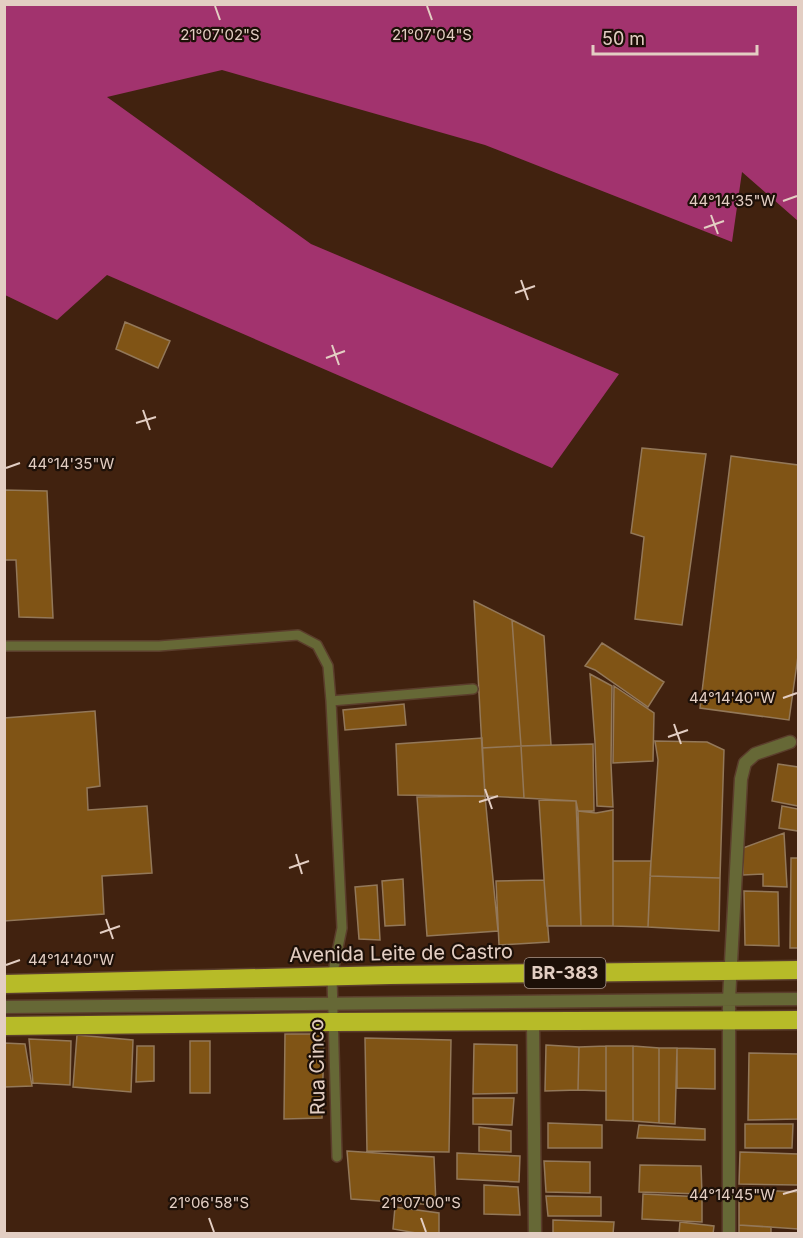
<svg xmlns="http://www.w3.org/2000/svg" width="803" height="1238" viewBox="0 0 803 1238" font-family="Inter,sans-serif">
<style>
.forest{fill:#a2336e}
.building{fill:#805415;stroke:#937859;stroke-width:1.5}
.lines{fill:none;stroke-linecap:round;stroke-linejoin:round}
.lane-casing{stroke:#5b3e2c;stroke-width:12}
.street-casing{stroke:#5b3e2c;stroke-width:15}
.highway-casing{stroke:#5b3e2c;stroke-width:21}
.lane{stroke:#666836;stroke-width:9}
.street{stroke:#666836;stroke-width:12}
.highway{stroke:#b7bb28;stroke-width:18}
.ticks{fill:none;stroke:#e3cec3;stroke-width:2}
.labels{text-anchor:middle;stroke-width:4.5;stroke-linejoin:round;paint-order:stroke}
.shield{fill:#1d1008;stroke:#a8958b;stroke-width:1.5}
.shield-label{font-size:18px;font-weight:bold;fill:#e3cec3}
.street-label{font-size:20px;fill:#e3cec3;stroke:#1d1008}
.ticks-label{font-size:15px;text-anchor:middle;fill:#e3cec3;stroke:#1d1008;stroke-width:4.5;stroke-linejoin:round;paint-order:stroke}
</style>
<rect width="100%" height="100%" fill="#41220f"/>
<path class="forest" d="M4 5H798V221L742 172 732 242 485 145 222 70 107 97 311 244 619 374 552 468 107 275 57 320 5 295Z"/>
<path class="building" d="M125 322 170 341 158 368 116 349Z
M642 448 706 454 682 625 635 619 644 537 631 533Z
M731 456 798 465V656L789 720 700 708Z
M4 490 47 491 53 618 19 617 16 560H4Z
M474 601 512 620 521 746 482 748Z
M512 620 544 636 551 745 521 746Z
M602 643 664 682 648 707 595 670 585 666Z
M590 674 612 686 611 764 613 807 597 806 595 742Z
M614 686 654 713 653 761 613 763Z
M404 704 406 725 345 730 343 710Z
M95 711 100 786 87 788 88 810 147 806 152 873 102 876 104 914 4 921V718Z
M482 738 485 796 398 795 396 744Z
M655 741 707 742 724 750 720 878 650 876 658 760Z
M593 744 594 811H578L576 801 524 798 521 746Z
M521 746 524 798 485 796 482 748Z
M778 764 798 767V806L772 801Z
M485 796 498 931 427 936 417 797Z
M539 800 576 801 581 926H547Z
M782 806 798 809V831L779 828Z
M613 810V926H581L578 811 596 813Z
M784 833 787 887 763 886V874L743 875V848Z
M791 858H798V948H790Z
M613 861H651L648 927 613 926Z
M650 876 720 878 719 931 648 927Z
M403 879 405 925 385 926 382 881Z
M544 880 549 942 499 945 496 881Z
M377 885 380 940 359 939 355 887Z
M744 891 778 892 779 946 745 945Z
M285 1034H324L322 1118 284 1119Z
M77 1035 133 1040 131 1092 73 1087Z
M365 1038 451 1040 449 1152 367 1151Z
M29 1039 71 1041 70 1085 33 1083Z
M190 1041H210V1093H190Z
M4 1043 25 1044 32 1086 5 1087Z
M474 1044 517 1045V1093L473 1094Z
M546 1045 579 1047 578 1090 545 1091Z
M137 1046H154V1081L136 1082Z
M606 1046H633V1121L606 1120Z
M606 1046V1091L578 1090 579 1047Z
M633 1046 659 1048V1123L633 1121Z
M659 1048H677L675 1124 659 1123Z
M677 1048 715 1049V1089L677 1088Z
M749 1053 798 1054V1119L748 1120Z
M473 1098H514L512 1125 473 1124Z
M548 1123 602 1125V1148H548Z
M745 1124H793L792 1148H745Z
M639 1125 705 1129V1140L637 1138Z
M479 1127 511 1131V1152L479 1151Z
M347 1151 434 1157 436 1205 351 1199Z
M740 1152 798 1154V1185L739 1184Z
M457 1153 520 1156 519 1182 457 1179Z
M544 1161 590 1162V1193L546 1192Z
M640 1165 701 1166 702 1194 639 1192Z
M484 1185 518 1187 520 1215 484 1214Z
M739 1189 798 1192V1229L739 1225Z
M643 1194 702 1197V1222L642 1219Z
M546 1196 601 1197V1216H548Z
M395 1207 439 1213V1234H422L393 1229Z
M553 1220 614 1222 613 1234H553Z
M680 1222 714 1226 713 1234H679Z
M739 1225 771 1227V1234H739Z"/>
<g class="lines">
<g class="lane-casing">
<path id="lane" d="M4 646H159L298 635 317 645 328 666 331 701 342 928 332 977 337 1157
M331 701 473 689"/>
</g>
<g class="street-casing">
<path id="street" d="M4 1007 798 999
M533 1022 535 1234
M729 1234V999L741 779 745 763 755 754 790 742"/>
</g>
<g class="highway-casing">
<path id="highway" d="M4 984 390 975 798 970
M4 1026 333 1022 798 1020"/>
</g>
<use href="#lane" class="lane"/>
<use href="#street" class="street"/>
<use href="#highway" class="highway"/>
</g>
<path class="ticks" d="M215 6 220 20M427 6 432 20M783 201 797 196M711 215 718 234M704 228 724 221M521 280 528 300M515 293 535 286M332 345 339 365M326 358 345 351M143 410 150 430M136 423 156 417M6 468 20 463M783 698 797 693M674 724 681 744M668 737 688 730M485 789 492 809M479 802 498 796M296 854 302 874M289 868 309 861M106 919 113 939M100 933 120 926M6 965 20 960M783 1194 797 1190M209 1218 214 1232M421 1218 426 1232"/>
<g class="labels">
<rect class="shield" x="524.5" y="958" width="81" height="30" rx="4.5"/>
<g class="shield-label">
<text x="565" y="979">BR-383</text>
</g>
<g class="street-label">
<text transform="translate(401 953) rotate(-1)" y="7">Avenida Leite de Castro</text>
<text transform="translate(317 1067) rotate(-91)" y="7">Rua Cinco</text>
</g>
</g>
<g class="ticks-label">
<text x="220" y="40">21°07'02"S</text>
<text x="432" y="40">21°07'04"S</text>
<text x="732" y="206">44°14'35"W</text>
<text x="71" y="469">44°14'35"W</text>
<text x="732" y="703">44°14'40"W</text>
<text x="71" y="965">44°14'40"W</text>
<text x="732" y="1200">44°14'45"W</text>
<text x="209" y="1208">21°06'58"S</text>
<text x="421" y="1208">21°07'00"S</text>
</g>
<rect width="803" height="1238" fill="none" stroke="#e3cec3" stroke-width="12"/>
<path d="M593 45v9h164v-9" fill="none" stroke="#e3cec3" stroke-width="3"/>
<text x="602" y="45" font-size="18" fill="#e3cec3" stroke="#1d1008" stroke-width="4.5" paint-order="stroke">50 m</text>
</svg>
